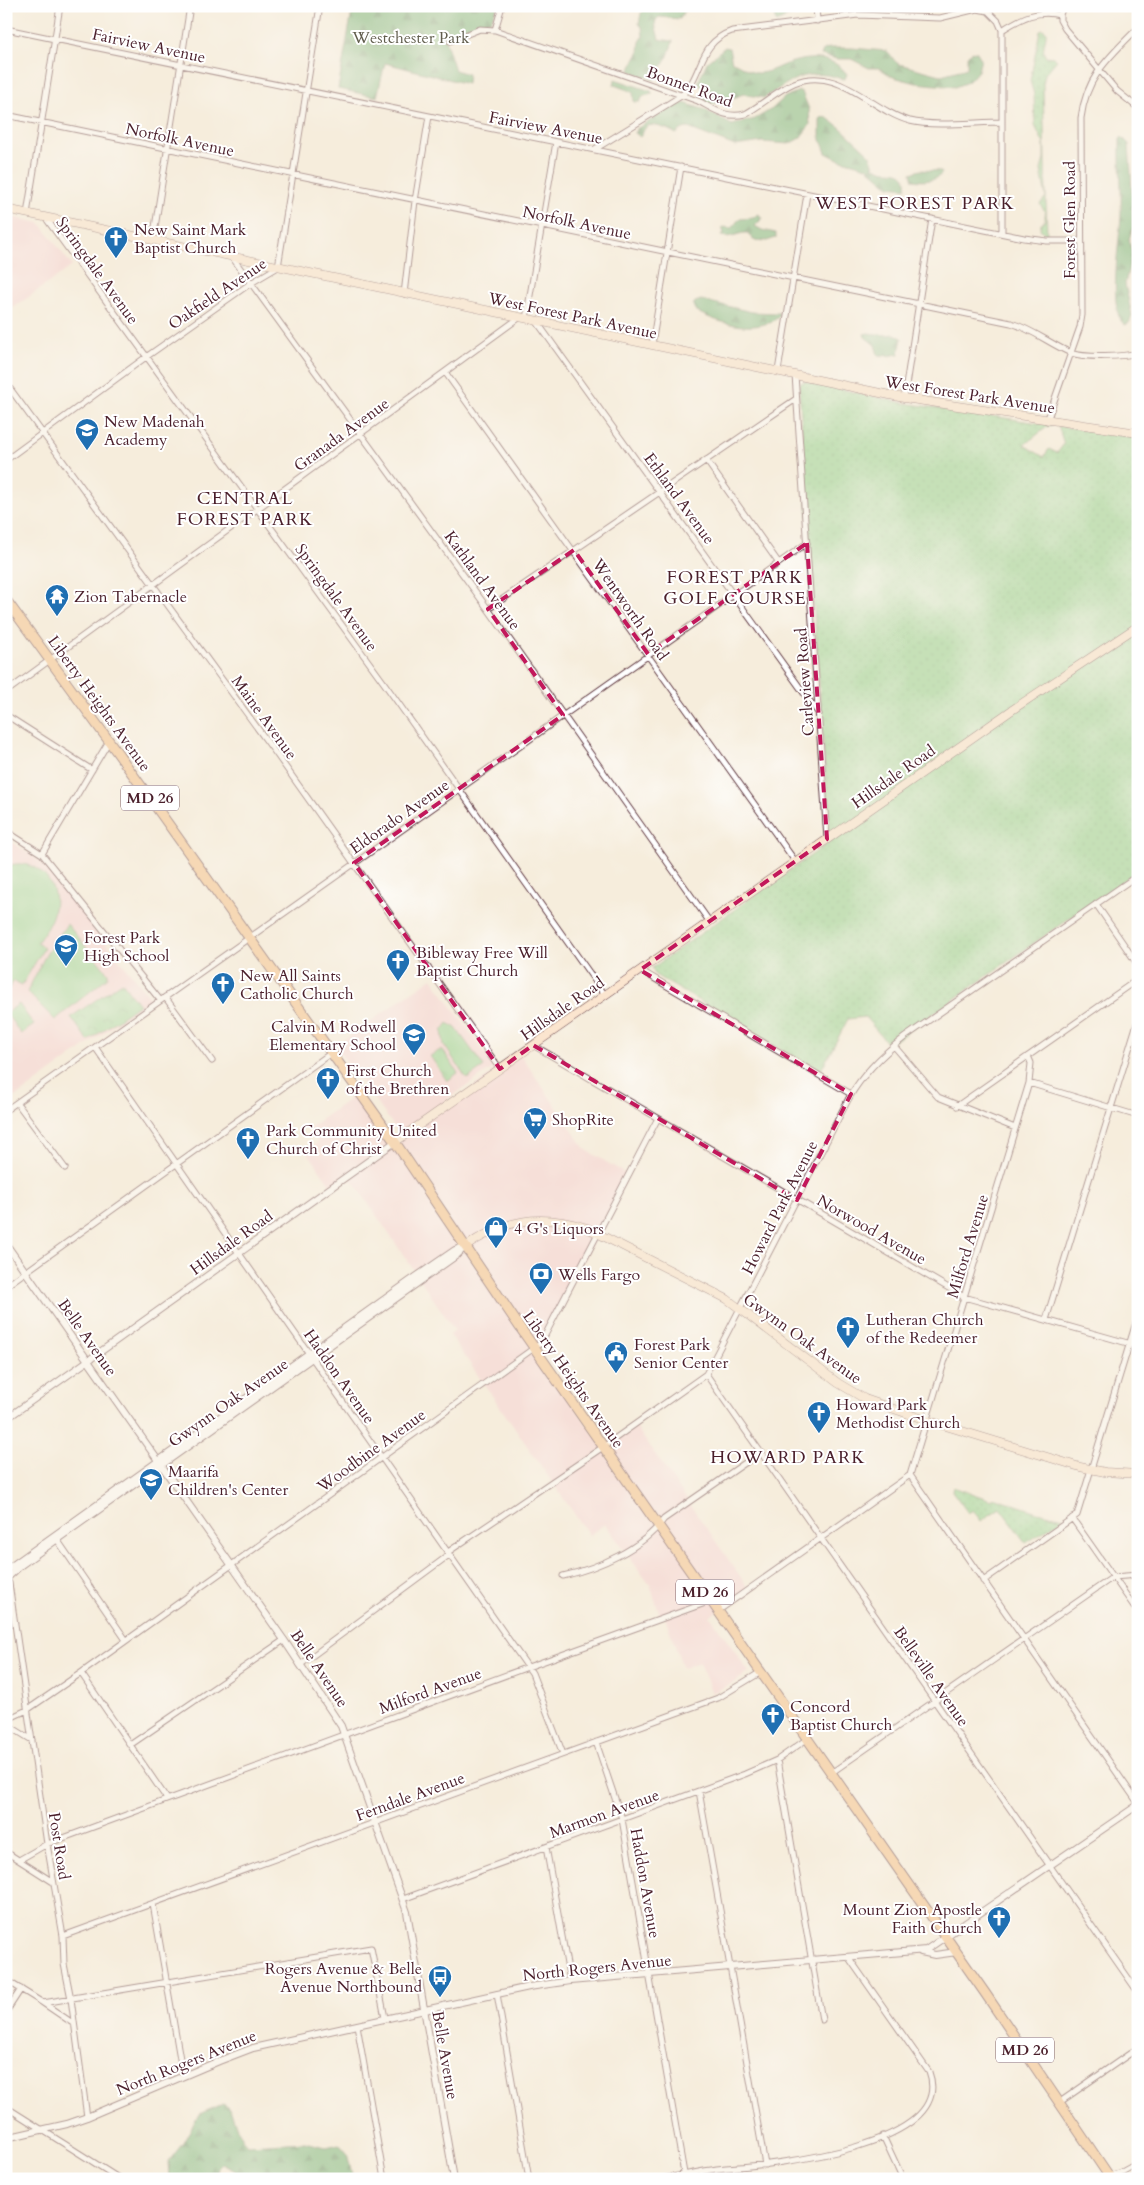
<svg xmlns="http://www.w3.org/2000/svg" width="1144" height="2185" viewBox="0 0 1144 2185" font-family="Cardo,serif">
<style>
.built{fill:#f7cfd3}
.grass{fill:url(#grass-dots);stroke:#6b785b}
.forest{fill:url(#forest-firs);stroke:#5e6951}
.park{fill:url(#park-crowns);stroke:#6b785b}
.pitch{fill:#8cd18b;stroke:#6b785b}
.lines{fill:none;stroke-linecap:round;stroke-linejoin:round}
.minor-casing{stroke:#643e46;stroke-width:7}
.tertiary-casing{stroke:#643e46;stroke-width:8}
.secondary-casing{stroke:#643e46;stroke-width:9}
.primary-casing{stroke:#643e46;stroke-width:11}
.minor{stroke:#fff;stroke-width:5}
.tertiary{stroke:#fff;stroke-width:6}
.secondary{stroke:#fbe5cf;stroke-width:8}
.primary{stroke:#f5bf86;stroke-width:9}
.marked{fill:none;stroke:#c2185b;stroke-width:4;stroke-dasharray:10 6;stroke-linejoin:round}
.labels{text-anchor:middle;stroke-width:4;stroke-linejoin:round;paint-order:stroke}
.shield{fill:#fff;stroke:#80626b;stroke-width:1}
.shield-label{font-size:15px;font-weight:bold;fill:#4a1f2b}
.park-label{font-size:16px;fill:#615d4d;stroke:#fff}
.street-label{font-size:16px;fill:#4a1f2b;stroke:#fff}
.poi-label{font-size:16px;fill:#4a1f2b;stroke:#fff;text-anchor:start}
.neighbourhood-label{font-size:18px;letter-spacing:1px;fill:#4a1f2b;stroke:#fff}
</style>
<defs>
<pattern id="grass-dots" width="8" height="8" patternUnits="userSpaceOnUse" patternTransform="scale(1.25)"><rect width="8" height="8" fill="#8cd18b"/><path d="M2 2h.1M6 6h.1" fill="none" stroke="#7ab378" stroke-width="1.8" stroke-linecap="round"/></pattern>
<pattern id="forest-firs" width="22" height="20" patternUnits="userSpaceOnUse" patternTransform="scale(1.25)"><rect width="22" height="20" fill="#71b377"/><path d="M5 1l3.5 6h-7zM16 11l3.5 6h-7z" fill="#5f9162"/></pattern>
<pattern id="park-crowns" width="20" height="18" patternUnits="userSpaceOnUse" patternTransform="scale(1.25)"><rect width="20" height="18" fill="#8cd18b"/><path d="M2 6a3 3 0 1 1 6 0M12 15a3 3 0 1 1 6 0" fill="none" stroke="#7ab378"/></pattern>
</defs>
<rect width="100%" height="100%" fill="#fff"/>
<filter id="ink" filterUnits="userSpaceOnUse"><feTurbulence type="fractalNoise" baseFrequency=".02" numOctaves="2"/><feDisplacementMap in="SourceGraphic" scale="10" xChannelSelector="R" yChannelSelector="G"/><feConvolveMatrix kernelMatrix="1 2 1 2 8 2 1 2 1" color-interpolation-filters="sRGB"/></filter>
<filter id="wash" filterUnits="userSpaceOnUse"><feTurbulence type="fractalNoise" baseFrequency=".0096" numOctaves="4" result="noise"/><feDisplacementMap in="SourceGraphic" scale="20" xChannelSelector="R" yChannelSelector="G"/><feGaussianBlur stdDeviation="1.12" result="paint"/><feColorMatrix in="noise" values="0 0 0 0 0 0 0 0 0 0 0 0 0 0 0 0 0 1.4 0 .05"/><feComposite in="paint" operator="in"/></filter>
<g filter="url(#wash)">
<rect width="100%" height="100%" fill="#f6eddc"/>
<path class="built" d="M6 216 40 223 72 266 6 313Z
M6 838 41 862 151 999 6 1104Z
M432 978 493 1065V1068L445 1101 447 1106 520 1054 585 1149 628 1175 570 1286 535 1349 602 1446 634 1424 749 1589 710 1616 749 1672 733 1683 712 1693 699 1662 683 1668 665 1617 661 1618 650 1585 605 1524 589 1535 450 1335 455 1331 439 1307 359 1190 347 1175 332 1187 306 1150 318 1142 308 1129 359 1092 393 1138 399 1133 335 1046Z"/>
<path class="grass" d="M1043 29 1046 31C1047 40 1041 47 1045 56L1053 57 1057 60 1045 74 1043 84 1047 236 1040 229 1041 223 1045 221V212L1040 204 1046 197 1041 170 1044 159V144L1035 126 1034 94 1030 81 1040 30Z
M804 381 903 403 1052 425 1047 427 1024 445 1044 457 1049 449 1057 453 1064 444 1058 426 1138 438V870L889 1045 865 1017 848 1019 820 1072 655 975 652 968 830 842 799 387 800 384Z
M953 1487 991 1500 993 1497 1037 1512 1064 1518 1026 1543 1000 1508 981 1521 973 1510 968 1513 952 1491Z"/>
<path class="forest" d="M353 6H498L491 20 444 36 455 70 468 74 467 84 385 63 377 97 338 89Z
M648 6H691L683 13 680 19 659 17 656 20 655 24 659 39 673 41 668 56 654 80 630 71C631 63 637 59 639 52 640 45 638 43 643 37L642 27 639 24 641 13Z
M773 6H803L800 14 788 16 777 22 775 19Z
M725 47 729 48 732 62C741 64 747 72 757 73 768 73 776 68 786 64 807 57 832 54 847 74L845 79C838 79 832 75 826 75 799 72 785 85 764 98L743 94 734 98 722 97 719 102 711 105 703 100V93L707 89 700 86 698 82 707 62Z
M829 48H852L887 51C892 55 893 61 899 64L941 75 967 68V56L972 51 977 52 981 59 978 71 968 82 955 87 916 83 893 77 879 68H869L851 59H836L821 55 823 50Z
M615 79 651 91 653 94 643 96 640 102H634L633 92 614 85Z
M799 91 802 92 809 109 810 125 800 138 789 144 762 142 735 146 688 128 683 129 676 134C671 130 652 122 646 127 643 130 643 134 640 137L635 133 636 129 673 107 684 103 703 109 732 125 755 119 772 109 785 97Z
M826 117 841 128 870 155 874 167C878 168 882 171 886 171 898 171 908 172 906 188L889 186 867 167 838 159 826 153 820 137V118Z
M1122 137 1129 144 1132 189 1133 228 1129 239 1132 254 1125 284 1132 316 1129 323 1125 325C1106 313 1121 234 1121 213 1122 188 1119 163 1120 139Z
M920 170 941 171 942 173C937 181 923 182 913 180L911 173Z
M759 214 762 219 755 226 762 230 776 233V238L767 241 753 240 748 233C739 232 731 239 722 236L724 232 721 228 723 227 732 228 739 219 752 218Z
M701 300 752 312 779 313 781 315C762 333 729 326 708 317 701 314 695 312 693 305L695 302Z
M868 333 886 335 895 334 902 338 899 354 888 356 878 355 875 345 865 337 864 334Z
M223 2104C236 2110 234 2133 247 2145L305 2142 326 2147 339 2144 347 2153 353 2179H322L313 2175 289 2179H236L235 2171 221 2164 218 2167 216 2179H170L169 2161 183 2143 199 2114Z"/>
<path class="park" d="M122 982 139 1005 88 1041 71 1017Z
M442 1049 458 1073 447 1081 430 1056Z"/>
<path class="pitch" d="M6 861 9 862 7 866C34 856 60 882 54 909 52 922 44 932 37 943L44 948 22 985 14 981 6 992Z
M67 924 108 973V977L55 1020 27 992 45 956Z
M19 1004 34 1025 21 1034 6 1013Z
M448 1023 456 1028 484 1067 467 1079 444 1045 442 1031Z"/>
</g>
<g filter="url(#ink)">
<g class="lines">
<g class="minor-casing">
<path id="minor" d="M816 6 817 21
M1060 15 1063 6
M6 29 1024 238 1047 241H1081
M495 30 502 6
M1002 30C1021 18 1038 9 1060 15V20L1065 29 1117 91 1138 108
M450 41 480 29 495 30 698 101C714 109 726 119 745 114 762 105 776 91 794 83 839 65 870 110 910 121 934 127 976 122 1002 122
M6 115 1011 323C1032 329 1050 344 1071 353 1084 358 1124 357 1138 353
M595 149 681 96C704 75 697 43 732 31L858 15 940 18 977 9 988 11 998 21 1002 30V233
M27 214 60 6
M45 217 384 683 605 995
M153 240 190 6
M232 257 488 609 709 921
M404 294 415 201 429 116
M526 319 556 142
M537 322 819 714
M652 345 681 167
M778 371 807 194
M445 372 795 861
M795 375 827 839
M6 383 277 755 500 1069
M904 398 932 219
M1047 421 1080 327 1082 315 1081 118C1086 78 1107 59 1135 31
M6 460 146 357 251 283 278 267 320 6
M706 460 778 562
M488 609 796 399
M6 692 519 318
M6 715 92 770
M6 831 42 854 160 1000
M42 854 109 741
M1096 904 1138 965
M640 970 851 1094
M165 997 212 1061
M533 1045 964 1297 1138 1346
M894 1046 938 1097 1015 1128
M95 1047 532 1673 563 1754
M1029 1083 1138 1116
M17 1103 65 1168
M957 1106 1138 979
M6 1110 807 543
M6 1286 331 1053
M1046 1320 1138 1020
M706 1374 1138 1992
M910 1475 1138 1803
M1072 1518 1138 1612
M56 1538 126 1640
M448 1552 603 1447 706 1374 849 1098C863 1073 883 1054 905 1037L1138 875
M563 1576C598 1568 642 1549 664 1519L761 1452
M6 1581 9 1583 47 1844 63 1936 64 1964 71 1999 87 2117
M983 1581 1077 1515 1138 1316
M718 1611 910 1475 1029 1083 1031 1063 1028 1056
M300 1665 449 1555
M81 1673 167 1799
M6 1720 27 1710 81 1673 541 1343 658 1118
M6 1724 32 1740
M596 1742 622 1819 685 2179
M130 1745 284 1640
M777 1760 822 2020
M831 1773 1113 1577 1138 1575
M699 1791 765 2165
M546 1847 570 1981
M6 1852 53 1882
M19 1860 47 1844 528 1667 711 1601
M403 1899 745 1774 777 1760 807 1739
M153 1904 183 2076
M63 1936 718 1698 761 1672
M6 1980 43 2003 371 1948 385 2018
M497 1994 529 2179
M43 2003 74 2024
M6 2012 21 1989
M357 2025 384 2179
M1060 2102 1138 2048
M6 2107 120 2179
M883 2136 903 2179
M662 2179C683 2175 705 2170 726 2168 772 2165 957 2147 929 2072L849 1958
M1096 2179 1120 2173 1138 2163"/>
</g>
<g class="tertiary-casing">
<path id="tertiary" d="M6 1244 284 1640 341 1726 407 1912 454 2179
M6 1419 395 1142
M6 1570 410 1281 455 1250 463 1247
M6 1579 21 1565 457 1255 465 1247
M921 1952 935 1955 957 1952
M6 2138 67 2124 87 2117 219 2061 253 2048 529 1987 570 1981 926 1950 1138 1805"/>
</g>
<g class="secondary-casing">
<path id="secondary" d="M6 209 904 398 1138 433
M395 1142 1012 710 1138 626
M465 1247C505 1219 540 1213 587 1228L727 1299 838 1383 865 1399 926 1420 1080 1467 1105 1472 1138 1474"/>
</g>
<g class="primary-casing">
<path id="primary" d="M6 600 109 741 395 1142 519 1326 985 1993 1111 2179"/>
</g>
<use href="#minor" class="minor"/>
<use href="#tertiary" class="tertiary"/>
<use href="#secondary" class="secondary"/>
<use href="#primary" class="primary"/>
</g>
</g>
<path d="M0 0H1144V2185H0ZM807 543 827 839 640 970 851 1094 797 1200 533 1045 500 1069 354 863 563 715 488 609 574 550 648 654Z" fill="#f6eddc" fill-opacity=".55" fill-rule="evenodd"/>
<path class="marked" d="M807 543 827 839 640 970 851 1094 797 1200 533 1045 500 1069 354 863 563 715 488 609 574 550 648 654Z"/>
<defs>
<g id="church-pin" transform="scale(1.25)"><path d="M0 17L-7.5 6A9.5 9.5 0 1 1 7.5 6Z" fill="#1f6fb2" stroke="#fff"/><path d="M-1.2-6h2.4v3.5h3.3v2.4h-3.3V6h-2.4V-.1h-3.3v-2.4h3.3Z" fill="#fff"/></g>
<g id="school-pin" transform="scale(1.25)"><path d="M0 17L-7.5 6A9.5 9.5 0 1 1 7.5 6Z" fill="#1f6fb2" stroke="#fff"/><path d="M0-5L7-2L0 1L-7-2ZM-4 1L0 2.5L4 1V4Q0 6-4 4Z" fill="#fff"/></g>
<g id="temple-pin" transform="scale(1.25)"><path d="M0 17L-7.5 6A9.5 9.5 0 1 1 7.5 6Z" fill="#1f6fb2" stroke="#fff"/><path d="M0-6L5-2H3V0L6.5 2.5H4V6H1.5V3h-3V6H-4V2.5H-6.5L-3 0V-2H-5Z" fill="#fff"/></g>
<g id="supermarket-pin" transform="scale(1.25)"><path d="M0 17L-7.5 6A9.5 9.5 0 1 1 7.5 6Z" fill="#1f6fb2" stroke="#fff"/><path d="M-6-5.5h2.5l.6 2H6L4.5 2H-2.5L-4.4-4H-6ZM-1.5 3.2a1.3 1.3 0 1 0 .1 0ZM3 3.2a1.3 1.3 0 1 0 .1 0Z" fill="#fff"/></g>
<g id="shop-pin" transform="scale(1.25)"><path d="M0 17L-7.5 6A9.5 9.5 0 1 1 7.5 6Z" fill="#1f6fb2" stroke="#fff"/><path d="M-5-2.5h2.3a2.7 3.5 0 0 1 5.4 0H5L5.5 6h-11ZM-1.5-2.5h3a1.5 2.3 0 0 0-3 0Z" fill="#fff"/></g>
<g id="bank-pin" transform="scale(1.25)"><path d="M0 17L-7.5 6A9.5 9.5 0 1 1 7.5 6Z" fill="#1f6fb2" stroke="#fff"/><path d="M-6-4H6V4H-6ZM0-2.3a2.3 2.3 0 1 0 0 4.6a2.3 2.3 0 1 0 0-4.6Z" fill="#fff"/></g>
<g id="civic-pin" transform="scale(1.25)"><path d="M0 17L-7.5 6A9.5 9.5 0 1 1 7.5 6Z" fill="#1f6fb2" stroke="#fff"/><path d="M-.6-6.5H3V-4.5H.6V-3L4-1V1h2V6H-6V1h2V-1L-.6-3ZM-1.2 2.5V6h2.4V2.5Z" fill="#fff"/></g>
<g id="bus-pin" transform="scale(1.25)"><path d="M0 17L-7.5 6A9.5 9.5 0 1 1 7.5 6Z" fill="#1f6fb2" stroke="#fff"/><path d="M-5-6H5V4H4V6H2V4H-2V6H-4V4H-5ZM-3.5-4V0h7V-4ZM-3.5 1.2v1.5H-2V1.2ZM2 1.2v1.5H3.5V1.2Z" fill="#fff"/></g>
</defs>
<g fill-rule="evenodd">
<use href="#church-pin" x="116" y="238"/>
<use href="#school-pin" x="87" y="430"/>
<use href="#temple-pin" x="57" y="596"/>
<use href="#school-pin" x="66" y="946"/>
<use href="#church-pin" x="398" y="961"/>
<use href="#church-pin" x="223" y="984"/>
<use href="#school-pin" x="414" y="1035"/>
<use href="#church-pin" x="328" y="1079"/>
<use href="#supermarket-pin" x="535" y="1119"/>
<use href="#church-pin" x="248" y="1139"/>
<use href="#shop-pin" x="496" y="1228"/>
<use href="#bank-pin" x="541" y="1274"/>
<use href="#church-pin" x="848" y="1328"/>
<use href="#civic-pin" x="616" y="1353"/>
<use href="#church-pin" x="819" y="1413"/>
<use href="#school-pin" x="151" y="1480"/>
<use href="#church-pin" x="773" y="1715"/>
<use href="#church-pin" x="999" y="1918"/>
<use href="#bus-pin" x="440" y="1977"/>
</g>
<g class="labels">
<g class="shield">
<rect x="121" y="785.5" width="58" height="25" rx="4"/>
<rect x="676" y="1579.5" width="58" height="25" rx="4"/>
<rect x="996" y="2037.5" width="58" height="25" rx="4"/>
</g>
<g class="shield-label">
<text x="150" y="803">MD 26</text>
<text x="705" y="1597">MD 26</text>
<text x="1025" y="2055">MD 26</text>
</g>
<g class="park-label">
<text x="411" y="43">Westchester Park</text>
</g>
<g class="street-label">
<text transform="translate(149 45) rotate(12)" y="6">Fairview Avenue</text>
<text transform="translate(690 86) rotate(20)" y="6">Bonner Road</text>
<text transform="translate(546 127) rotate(11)" y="6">Fairview Avenue</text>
<text transform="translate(180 139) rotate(12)" y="6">Norfolk Avenue</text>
<text transform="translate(1069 220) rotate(-90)" y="6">Forest Glen Road</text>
<text transform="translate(577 222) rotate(12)" y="6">Norfolk Avenue</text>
<text transform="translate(98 270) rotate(54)" y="6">Springdale Avenue</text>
<text transform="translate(217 293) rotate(-34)" y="6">Oakfield Avenue</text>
<text transform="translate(573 315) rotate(12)" y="6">West Forest Park Avenue</text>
<text transform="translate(970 394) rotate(9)" y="6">West Forest Park Avenue</text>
<text transform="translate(341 434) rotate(-36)" y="6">Granada Avenue</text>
<text transform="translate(680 498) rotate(54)" y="6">Ethland Avenue</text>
<text transform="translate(483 580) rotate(54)" y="6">Kathland Avenue</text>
<text transform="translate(337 597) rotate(54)" y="6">Springdale Avenue</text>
<text transform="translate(631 609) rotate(55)" y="6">Wentworth Road</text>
<text transform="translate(804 682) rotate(-94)" y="6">Carleview Road</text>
<text transform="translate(100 703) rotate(54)" y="6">Liberty Heights Avenue</text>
<text transform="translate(265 717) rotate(54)" y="6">Maine Avenue</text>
<text transform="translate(893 776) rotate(-35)" y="6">Hillsdale Road</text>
<text transform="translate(399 816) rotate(-35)" y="6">Eldorado Avenue</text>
<text transform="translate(562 1008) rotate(-35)" y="6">Hillsdale Road</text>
<text transform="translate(779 1207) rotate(-63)" y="6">Howard Park Avenue</text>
<text transform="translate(872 1229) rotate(30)" y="6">Norwood Avenue</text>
<text transform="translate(231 1242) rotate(-36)" y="6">Hillsdale Road</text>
<text transform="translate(967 1246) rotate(-73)" y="6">Milford Avenue</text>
<text transform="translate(88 1337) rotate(55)" y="6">Belle Avenue</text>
<text transform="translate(803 1338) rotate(36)" y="6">Gwynn Oak Avenue</text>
<text transform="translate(340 1376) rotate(55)" y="6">Haddon Avenue</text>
<text transform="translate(574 1379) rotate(55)" y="6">Liberty Heights Avenue</text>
<text transform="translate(228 1402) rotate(-35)" y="6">Gwynn Oak Avenue</text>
<text transform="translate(371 1450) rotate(-36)" y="6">Woodbine Avenue</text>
<text transform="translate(320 1668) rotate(56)" y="6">Belle Avenue</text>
<text transform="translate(932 1676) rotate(55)" y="6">Belleville Avenue</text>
<text transform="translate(430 1690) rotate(-20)" y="6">Milford Avenue</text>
<text transform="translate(410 1796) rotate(-20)" y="6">Ferndale Avenue</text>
<text transform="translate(604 1813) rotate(-20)" y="6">Marmon Avenue</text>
<text transform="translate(60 1846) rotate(81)" y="6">Post Road</text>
<text transform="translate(646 1883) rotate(80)" y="6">Haddon Avenue</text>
<text transform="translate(597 1967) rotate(-6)" y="6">North Rogers Avenue</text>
<text transform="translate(446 2055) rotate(80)" y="6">Belle Avenue</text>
<text transform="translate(186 2062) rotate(-22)" y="6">North Rogers Avenue</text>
</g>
<g class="poi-label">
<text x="134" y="235">New Saint Mark<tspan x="134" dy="18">Baptist Church</tspan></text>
<text x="104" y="427">New Madenah<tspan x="104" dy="18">Academy</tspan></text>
<text x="74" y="602">Zion Tabernacle</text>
<text x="84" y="943">Forest Park<tspan x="84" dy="18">High School</tspan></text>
<text x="416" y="958">Bibleway Free Will<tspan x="416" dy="18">Baptist Church</tspan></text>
<text x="240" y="981">New All Saints<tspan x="240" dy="18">Catholic Church</tspan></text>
<text x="396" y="1032" text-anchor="end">Calvin M Rodwell<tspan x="396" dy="18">Elementary School</tspan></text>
<text x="346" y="1076">First Church<tspan x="346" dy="18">of the Brethren</tspan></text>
<text x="552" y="1125">ShopRite</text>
<text x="266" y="1136">Park Community United<tspan x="266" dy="18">Church of Christ</tspan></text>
<text x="514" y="1234">4 G's Liquors</text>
<text x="558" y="1280">Wells Fargo</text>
<text x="866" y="1325">Lutheran Church<tspan x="866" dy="18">of the Redeemer</tspan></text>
<text x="634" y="1350">Forest Park<tspan x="634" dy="18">Senior Center</tspan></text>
<text x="836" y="1410">Howard Park<tspan x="836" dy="18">Methodist Church</tspan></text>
<text x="168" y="1477">Maarifa<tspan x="168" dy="18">Children's Center</tspan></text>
<text x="790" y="1712">Concord<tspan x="790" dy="18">Baptist Church</tspan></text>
<text x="982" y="1915" text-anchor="end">Mount Zion Apostle<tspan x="982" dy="18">Faith Church</tspan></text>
<text x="422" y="1974" text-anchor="end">Rogers Avenue &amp; Belle<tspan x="422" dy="18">Avenue Northbound</tspan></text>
</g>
<g class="neighbourhood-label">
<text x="915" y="209">WEST FOREST PARK</text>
<text x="245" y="504">CENTRAL<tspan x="245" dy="21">FOREST PARK</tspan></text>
<text x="735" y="583">FOREST PARK<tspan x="735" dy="21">GOLF COURSE</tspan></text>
<text x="788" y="1463">HOWARD PARK</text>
</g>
</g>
<rect width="1144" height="2185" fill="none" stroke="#fff" stroke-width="25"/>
</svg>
